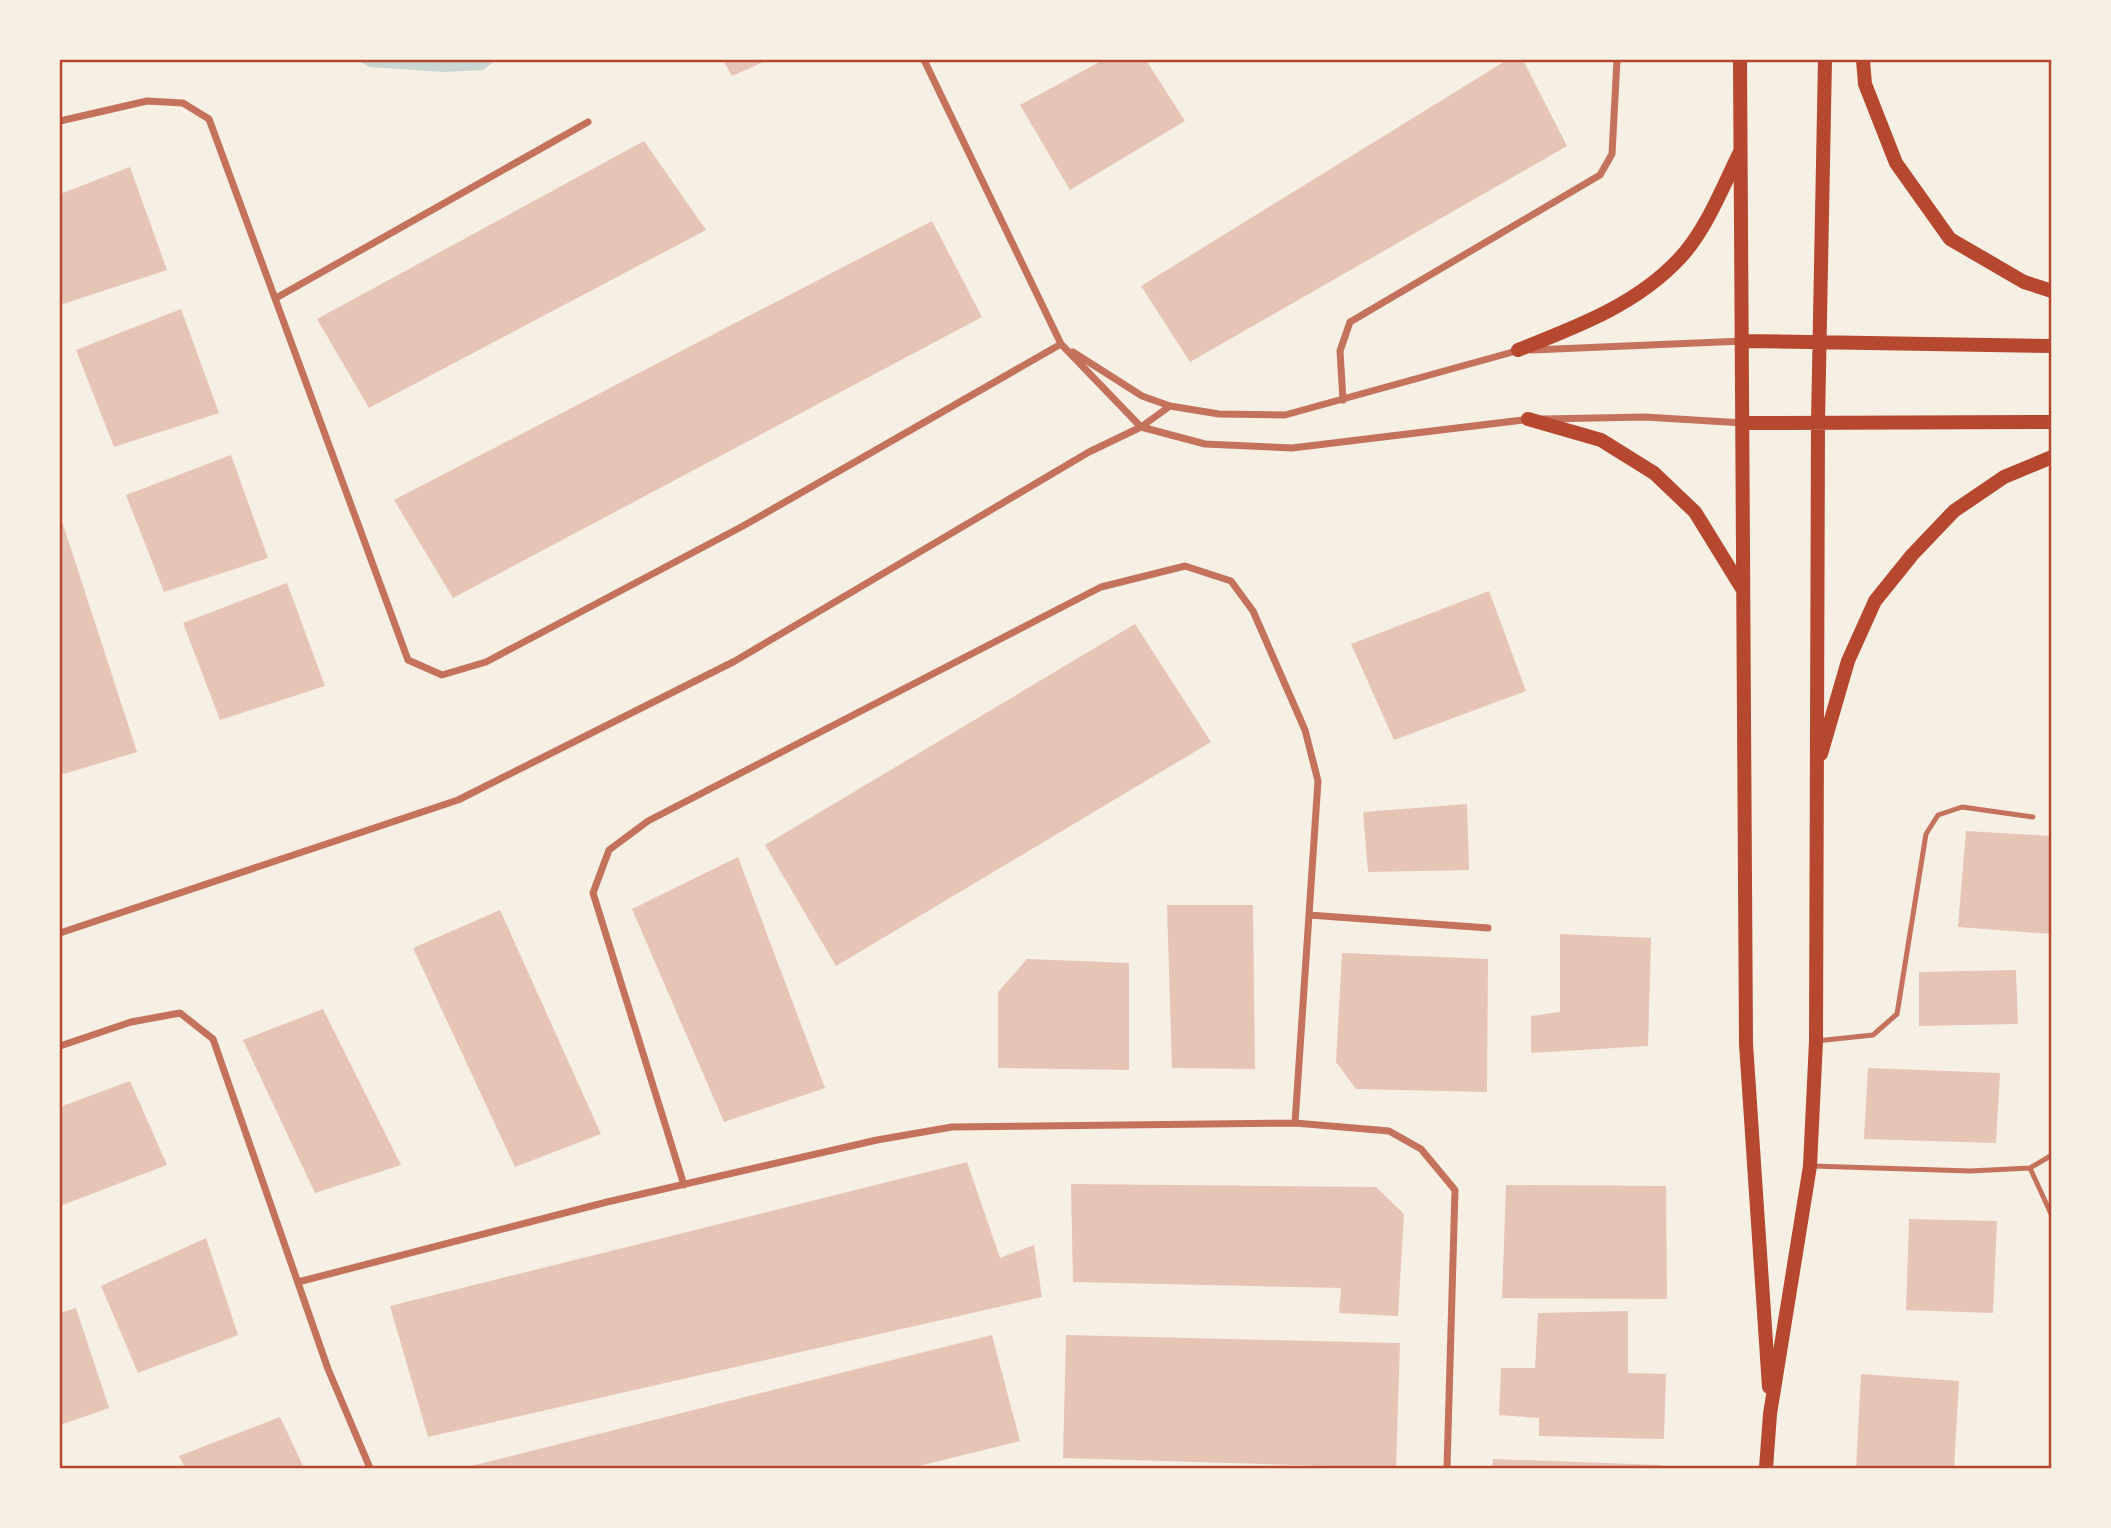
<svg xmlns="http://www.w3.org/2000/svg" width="2111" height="1528" viewBox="0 0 2111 1528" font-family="'Exo 2',sans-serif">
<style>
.water{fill:#c9d6d2}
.building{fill:#e6c5b7}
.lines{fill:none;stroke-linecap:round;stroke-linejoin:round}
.service{stroke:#c5725c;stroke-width:5}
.minor{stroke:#c5725c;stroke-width:7}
.secondary{stroke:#b5482f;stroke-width:14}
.neatline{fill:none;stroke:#b5482f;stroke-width:2.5}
</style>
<rect width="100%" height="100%" fill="#f6efe4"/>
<path class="water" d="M356 60H496L483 70 444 72 370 67Z"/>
<path class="building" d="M723 60H768L732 76Z
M1103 60H1146L1185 121 1070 190 1020 105Z
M1507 60H1523L1567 146 1190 362 1141 286Z
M644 141 706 230 369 408 317 319Z
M130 167 167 270 63 304 60 296V194Z
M932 221 982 317 453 598 394 500Z
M181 309 219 413 114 447 76 350Z
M231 455 268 558 164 592 126 495Z
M60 515 137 752 60 775Z
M287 583 325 686 220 720 183 623Z
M1489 591 1526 691 1394 740 1351 644Z
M1135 624 1211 742 836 966 765 845Z
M1467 804 1469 870 1368 872 1363 812Z
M1966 831 2052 836V934L1958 927Z
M738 857 825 1088 724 1122 632 909Z
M1167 905H1253L1255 1069 1172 1068Z
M500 910 601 1134 515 1167 413 948Z
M1560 934 1651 938 1648 1046 1531 1053V1016L1560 1012Z
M1342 953 1488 959 1487 1092 1356 1089 1336 1062Z
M1027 959 1129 963V1070L998 1068V992Z
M2016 970 2018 1024 1919 1026V972Z
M323 1009 401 1165 315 1193 243 1040Z
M1868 1068 2000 1073 1996 1143 1864 1139Z
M130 1081 167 1165 60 1206V1107Z
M967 1162 1000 1258 1034 1245 1042 1297 428 1437 390 1306Z
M1071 1184 1376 1187 1404 1214 1398 1316 1339 1313 1341 1288 1073 1282Z
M1506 1185 1666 1186 1667 1299 1502 1298Z
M1909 1219 1997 1221 1993 1313 1906 1310Z
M206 1238 238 1335 138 1373 101 1286Z
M76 1308 109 1408 60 1425V1313Z
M1628 1311V1373L1666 1374 1664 1439 1539 1436V1418L1499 1415 1501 1368H1535L1538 1313Z
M992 1335 1020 1441 911 1468H463Z
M1066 1335 1400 1343 1396 1468 1063 1458Z
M1861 1374 1959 1381 1954 1468H1856Z
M280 1417 304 1468H185L179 1456Z
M1493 1459 1660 1465 1659 1468H1492Z"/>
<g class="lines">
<path class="service" d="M1816 1041 1873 1035 1897 1014 1926 834 1938 815 1962 807 2033 817
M1813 1166 1970 1171 2030 1168 2052 1155
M2030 1168 2052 1216"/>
<path class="minor" d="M924 60 1061 344 1141 427 1205 444 1292 448 1531 419
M60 121 147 101 183 103 209 119 408 660 442 675 486 662 743 526 1061 344
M276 298 588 122
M1532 350 1743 341
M1073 352 1142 396 1170 406 1219 414 1285 415 1520 350
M1343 400 1340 351 1350 322 1600 175 1612 154 1617 60
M1543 419 1645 417 1743 423
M1309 915 1488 928
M60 933 458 800 735 661 1089 452 1141 427 1170 406
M60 1046 131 1022 180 1013 213 1039 328 1369 370 1468
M684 1185 593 893 609 850 648 821 1101 587 1185 566 1231 581 1253 611 1305 730 1318 781 1295 1123
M298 1282 607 1202 877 1140 952 1127 1295 1123 1389 1131 1421 1149 1455 1190 1447 1468"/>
<path class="secondary" d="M1740 60 1746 1044 1769 1387
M1863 60 1865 84 1896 163 1950 239 2024 282 2052 291
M1743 341 2052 346
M1518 350C1576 327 1636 305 1679 259 1706 231 1723 186 1740 152
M1528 419 1601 440 1654 473 1695 512 1743 590
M1743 423 2052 422
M1821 754 1848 661 1875 601 1912 555 1954 511 2004 477 2052 457
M1766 1468 1770 1414 1810 1166 1816 1041 1818 422 1825 60"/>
</g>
<rect width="2111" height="1528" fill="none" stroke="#f6efe4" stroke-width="122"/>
<rect x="61" y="61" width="1989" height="1406" class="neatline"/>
</svg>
